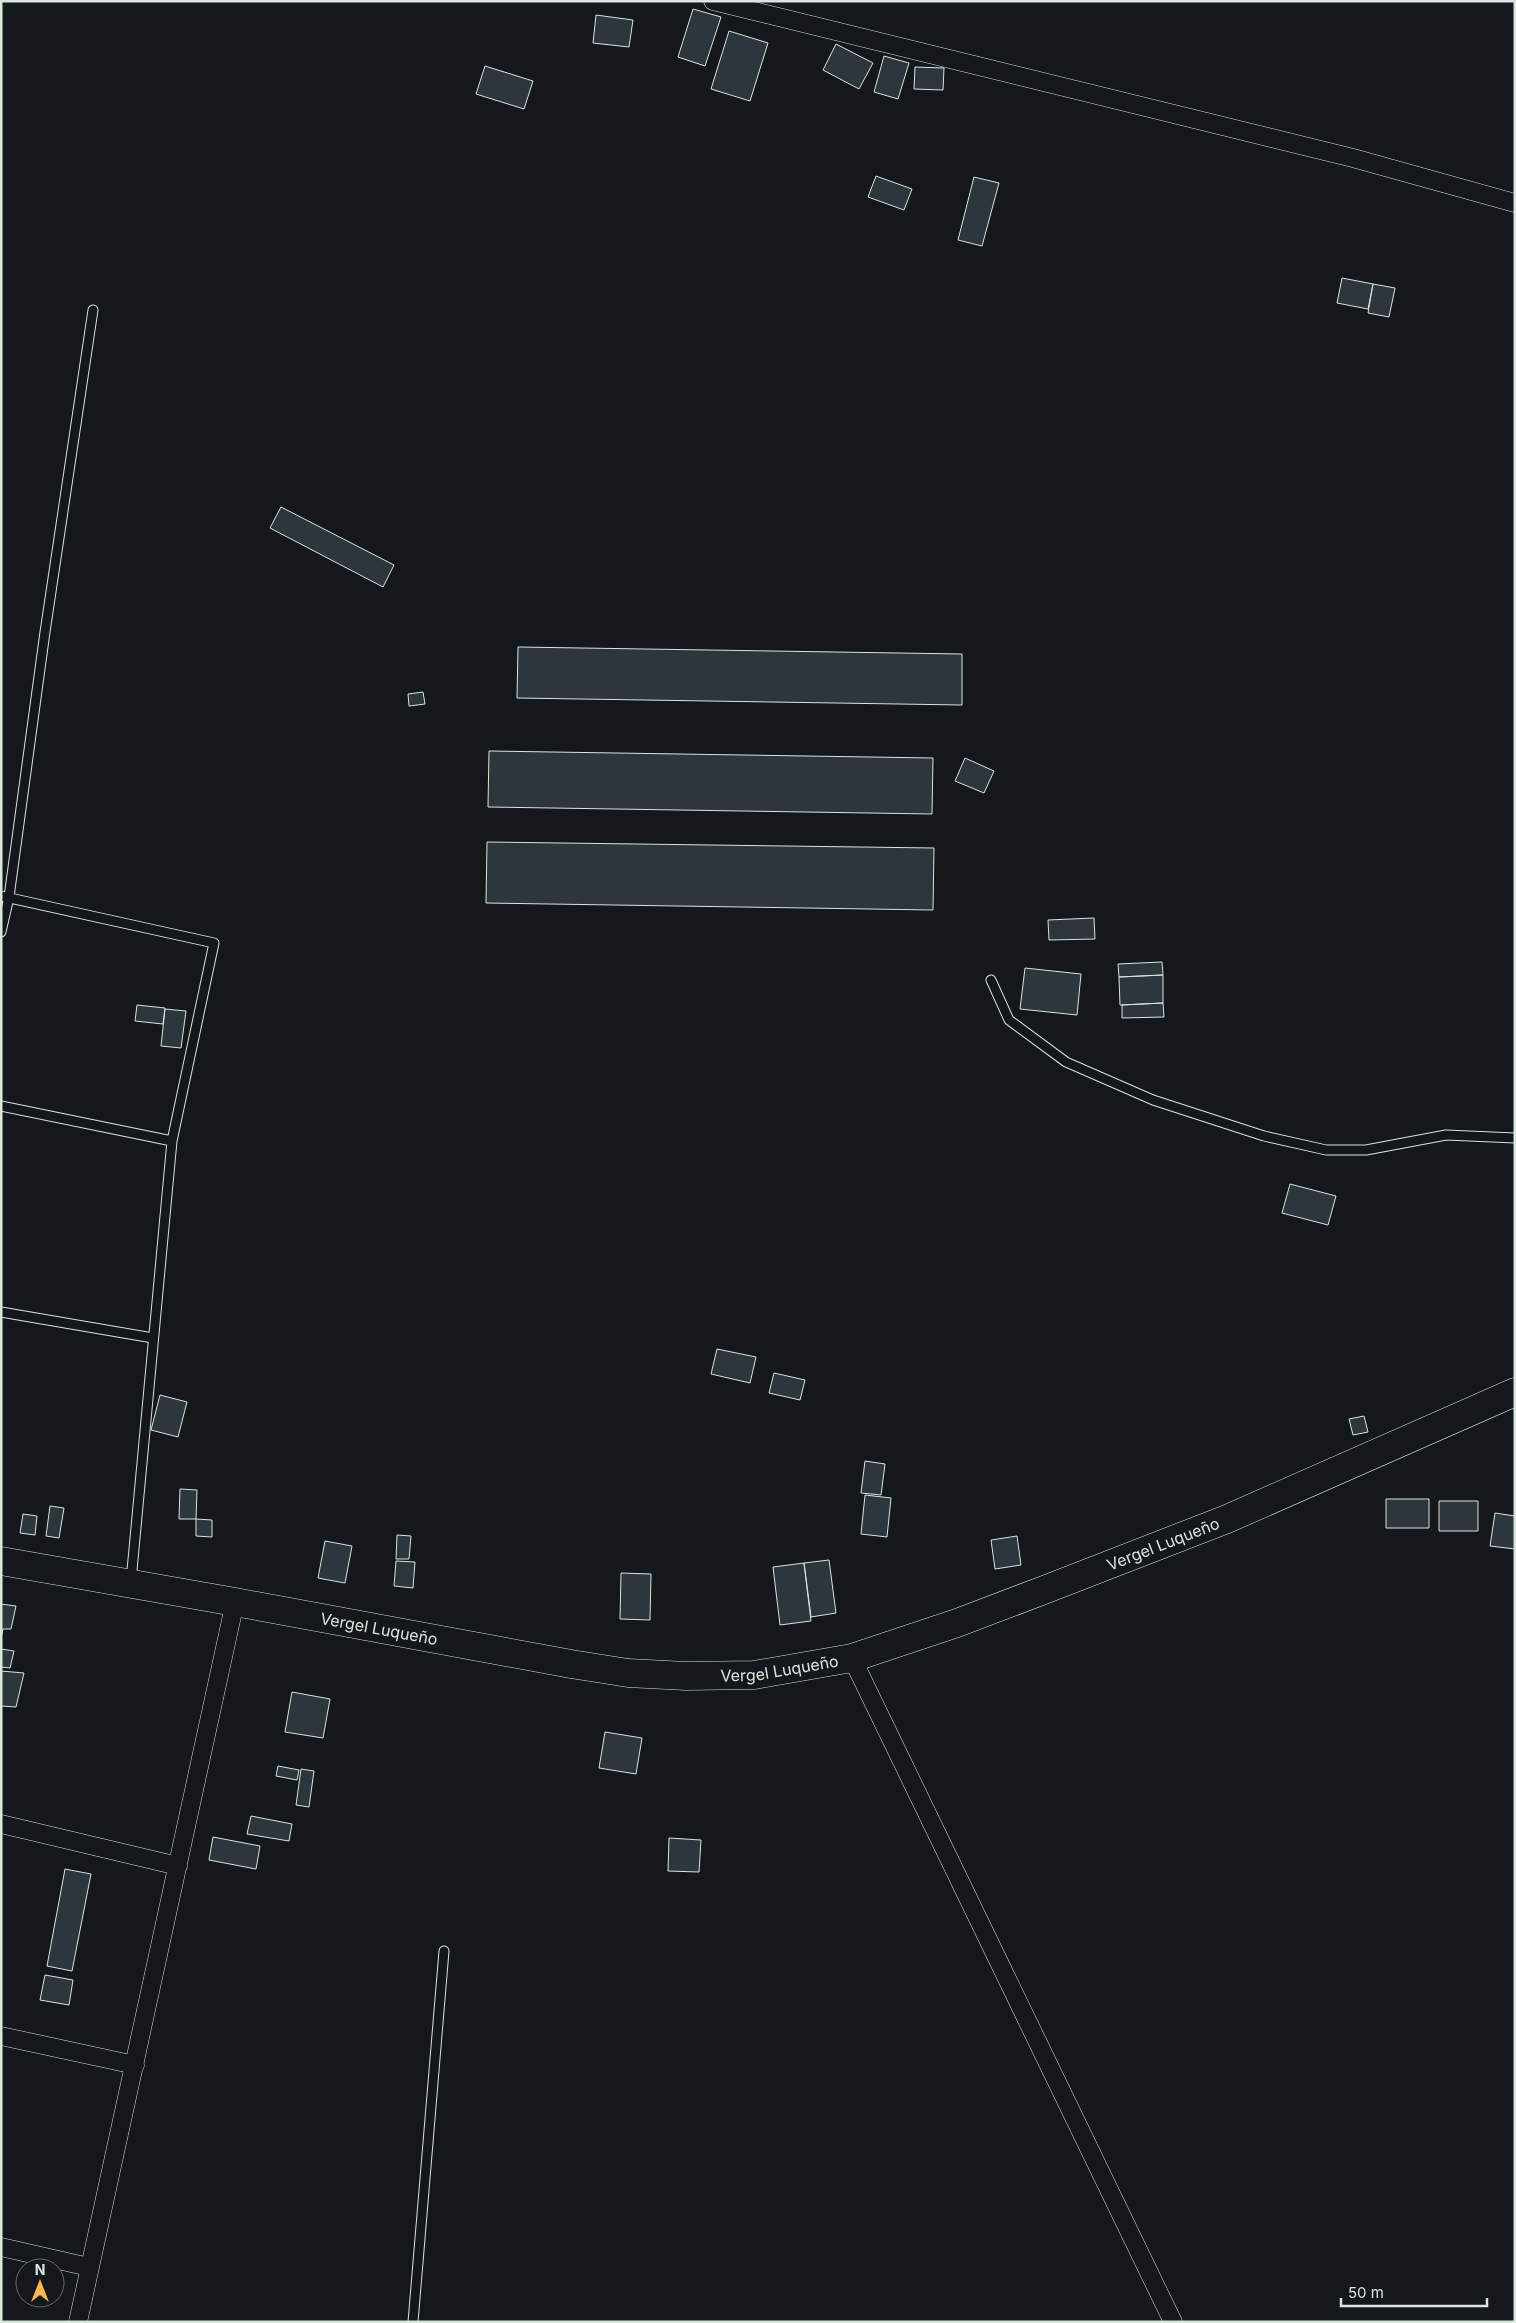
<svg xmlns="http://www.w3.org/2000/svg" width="1516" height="2323" viewBox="0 0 1516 2323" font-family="Inter,sans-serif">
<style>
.building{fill:#2c363c;stroke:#d8e6dc}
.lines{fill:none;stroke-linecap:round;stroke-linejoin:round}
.lane-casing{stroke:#d8e6dc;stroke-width:11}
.street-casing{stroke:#d8e6dc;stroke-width:19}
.primary-casing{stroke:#d8e6dc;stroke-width:29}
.lane{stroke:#14181c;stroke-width:9}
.street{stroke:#14181c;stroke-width:18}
.primary{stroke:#14181c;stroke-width:28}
.labels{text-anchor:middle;stroke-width:4;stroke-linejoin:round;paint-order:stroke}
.street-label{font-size:16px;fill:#d8e6dc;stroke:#14181c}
</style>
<rect width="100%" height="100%" fill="#14181c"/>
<path class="building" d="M693 9 721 17 705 66 678 57Z
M596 15 633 20 629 47 593 43Z
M729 31 768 43 750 101 711 89Z
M836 44 873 63 859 89 823 70Z
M884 56 909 63 898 99 874 92Z
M485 66 533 81 524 109 476 94Z
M915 67 944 68 943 90 914 89Z
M876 176 912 189 904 210 868 197Z
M974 177 999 183 982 246 958 240Z
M1342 278 1373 284 1368 309 1337 303Z
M1373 284 1395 288 1389 317 1368 313Z
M281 507 394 565 383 587 270 528Z
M518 647 962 654V705L517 698Z
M423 692 425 704 409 706 408 694Z
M489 751 933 758 932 814 488 807Z
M965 758 994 771 984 793 955 781Z
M487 842 934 848 933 910 486 903Z
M1094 918 1095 939 1049 940 1048 920Z
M1162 962 1163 975 1119 977 1118 964Z
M1025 968 1081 974 1077 1015 1020 1009Z
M1163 975V1003L1120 1005 1119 977Z
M1163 1003 1164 1017 1122 1018V1005Z
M137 1005 165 1008 163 1024 135 1021Z
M165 1009 186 1011 181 1048 161 1046Z
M1290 1184 1336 1196 1328 1225 1282 1213Z
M717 1349 756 1357 750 1383 711 1374Z
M774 1373 805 1380 800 1400 769 1393Z
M160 1395 187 1402 178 1437 151 1430Z
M1364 1416 1368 1432 1353 1435 1349 1419Z
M865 1461 885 1464 881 1495 861 1493Z
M180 1489 197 1490 196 1519H179Z
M865 1495 891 1498 887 1537 861 1534Z
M1386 1499H1429V1528H1386Z
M1439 1501H1478V1531H1439Z
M50 1506 64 1508 59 1538 46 1536Z
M1495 1513 1515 1516V1549L1490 1546Z
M23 1514 37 1516 35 1535 20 1533Z
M196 1519 212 1520V1537L196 1536Z
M397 1535 411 1536 409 1559H396Z
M1017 1536 1021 1565 995 1569 991 1540Z
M325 1541 352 1546 345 1583 318 1578Z
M829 1560 836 1613 811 1617 804 1563Z
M396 1561 415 1562 413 1588 394 1586Z
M804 1563 811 1621 780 1625 773 1567Z
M621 1573 651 1574 650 1620 620 1619Z
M1 1604 16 1606 11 1629H3L1 1639Z
M1 1649 14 1651 10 1668 1 1667Z
M1 1671 24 1673 16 1707 1 1706Z
M292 1692 330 1699 323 1738 285 1732Z
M605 1732 642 1738 636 1774 599 1768Z
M278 1766 299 1770 297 1780 276 1776Z
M301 1769 314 1771 309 1807 296 1805Z
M251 1816 292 1824 289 1841 247 1834Z
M213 1837 260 1846 256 1869 209 1860Z
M669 1838 701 1840 699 1872 668 1871Z
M65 1869 91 1874 72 1971 47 1966Z
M45 1975 73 1980 69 2005 40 2000Z"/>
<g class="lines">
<g class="lane-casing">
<path id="lane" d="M1 896 214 943 172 1141 131 1581
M1 932 9 897 45 632 93 310
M991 980 1009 1020 1066 1062 1153 1100 1264 1136 1326 1150H1366L1446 1135 1515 1138
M1 1106 172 1141
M1 1312 153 1338
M413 2322 444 1951"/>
</g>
<g class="street-casing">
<path id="street" d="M713 1 1353 158 1515 203
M852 1658 1173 2322
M1 1824 178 1866
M1 2036 135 2065
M1 2247 89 2267
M78 2322 235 1602"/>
</g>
<g class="primary-casing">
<g id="primary">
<path id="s1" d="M1 1561 235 1602 571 1664 628 1673 686 1676 754 1675 852 1658 957 1623 1044 1590 1227 1519 1515 1392"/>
</g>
</g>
<use href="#lane" class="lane"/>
<use href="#street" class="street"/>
<use href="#primary" class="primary"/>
</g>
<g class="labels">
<g class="street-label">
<text dy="6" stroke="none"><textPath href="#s1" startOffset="1194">Vergel Luqueño</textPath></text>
<text dy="6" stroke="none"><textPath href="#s1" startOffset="384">Vergel Luqueño</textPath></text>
<text dy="6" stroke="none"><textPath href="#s1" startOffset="789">Vergel Luqueño</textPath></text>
</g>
</g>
<rect width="1516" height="2323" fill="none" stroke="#d8e6dc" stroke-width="5"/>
<g transform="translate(40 2283)"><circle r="24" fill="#14181c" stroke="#626a69"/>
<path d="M0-4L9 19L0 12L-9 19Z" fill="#ffb74d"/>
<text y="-8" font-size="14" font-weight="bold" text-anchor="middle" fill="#d8e6dc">N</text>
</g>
<path d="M1341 2298v8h146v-8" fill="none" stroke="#d8e6dc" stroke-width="2.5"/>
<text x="1348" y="2298" font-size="15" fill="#d8e6dc" stroke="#14181c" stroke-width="4" paint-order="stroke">50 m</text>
</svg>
